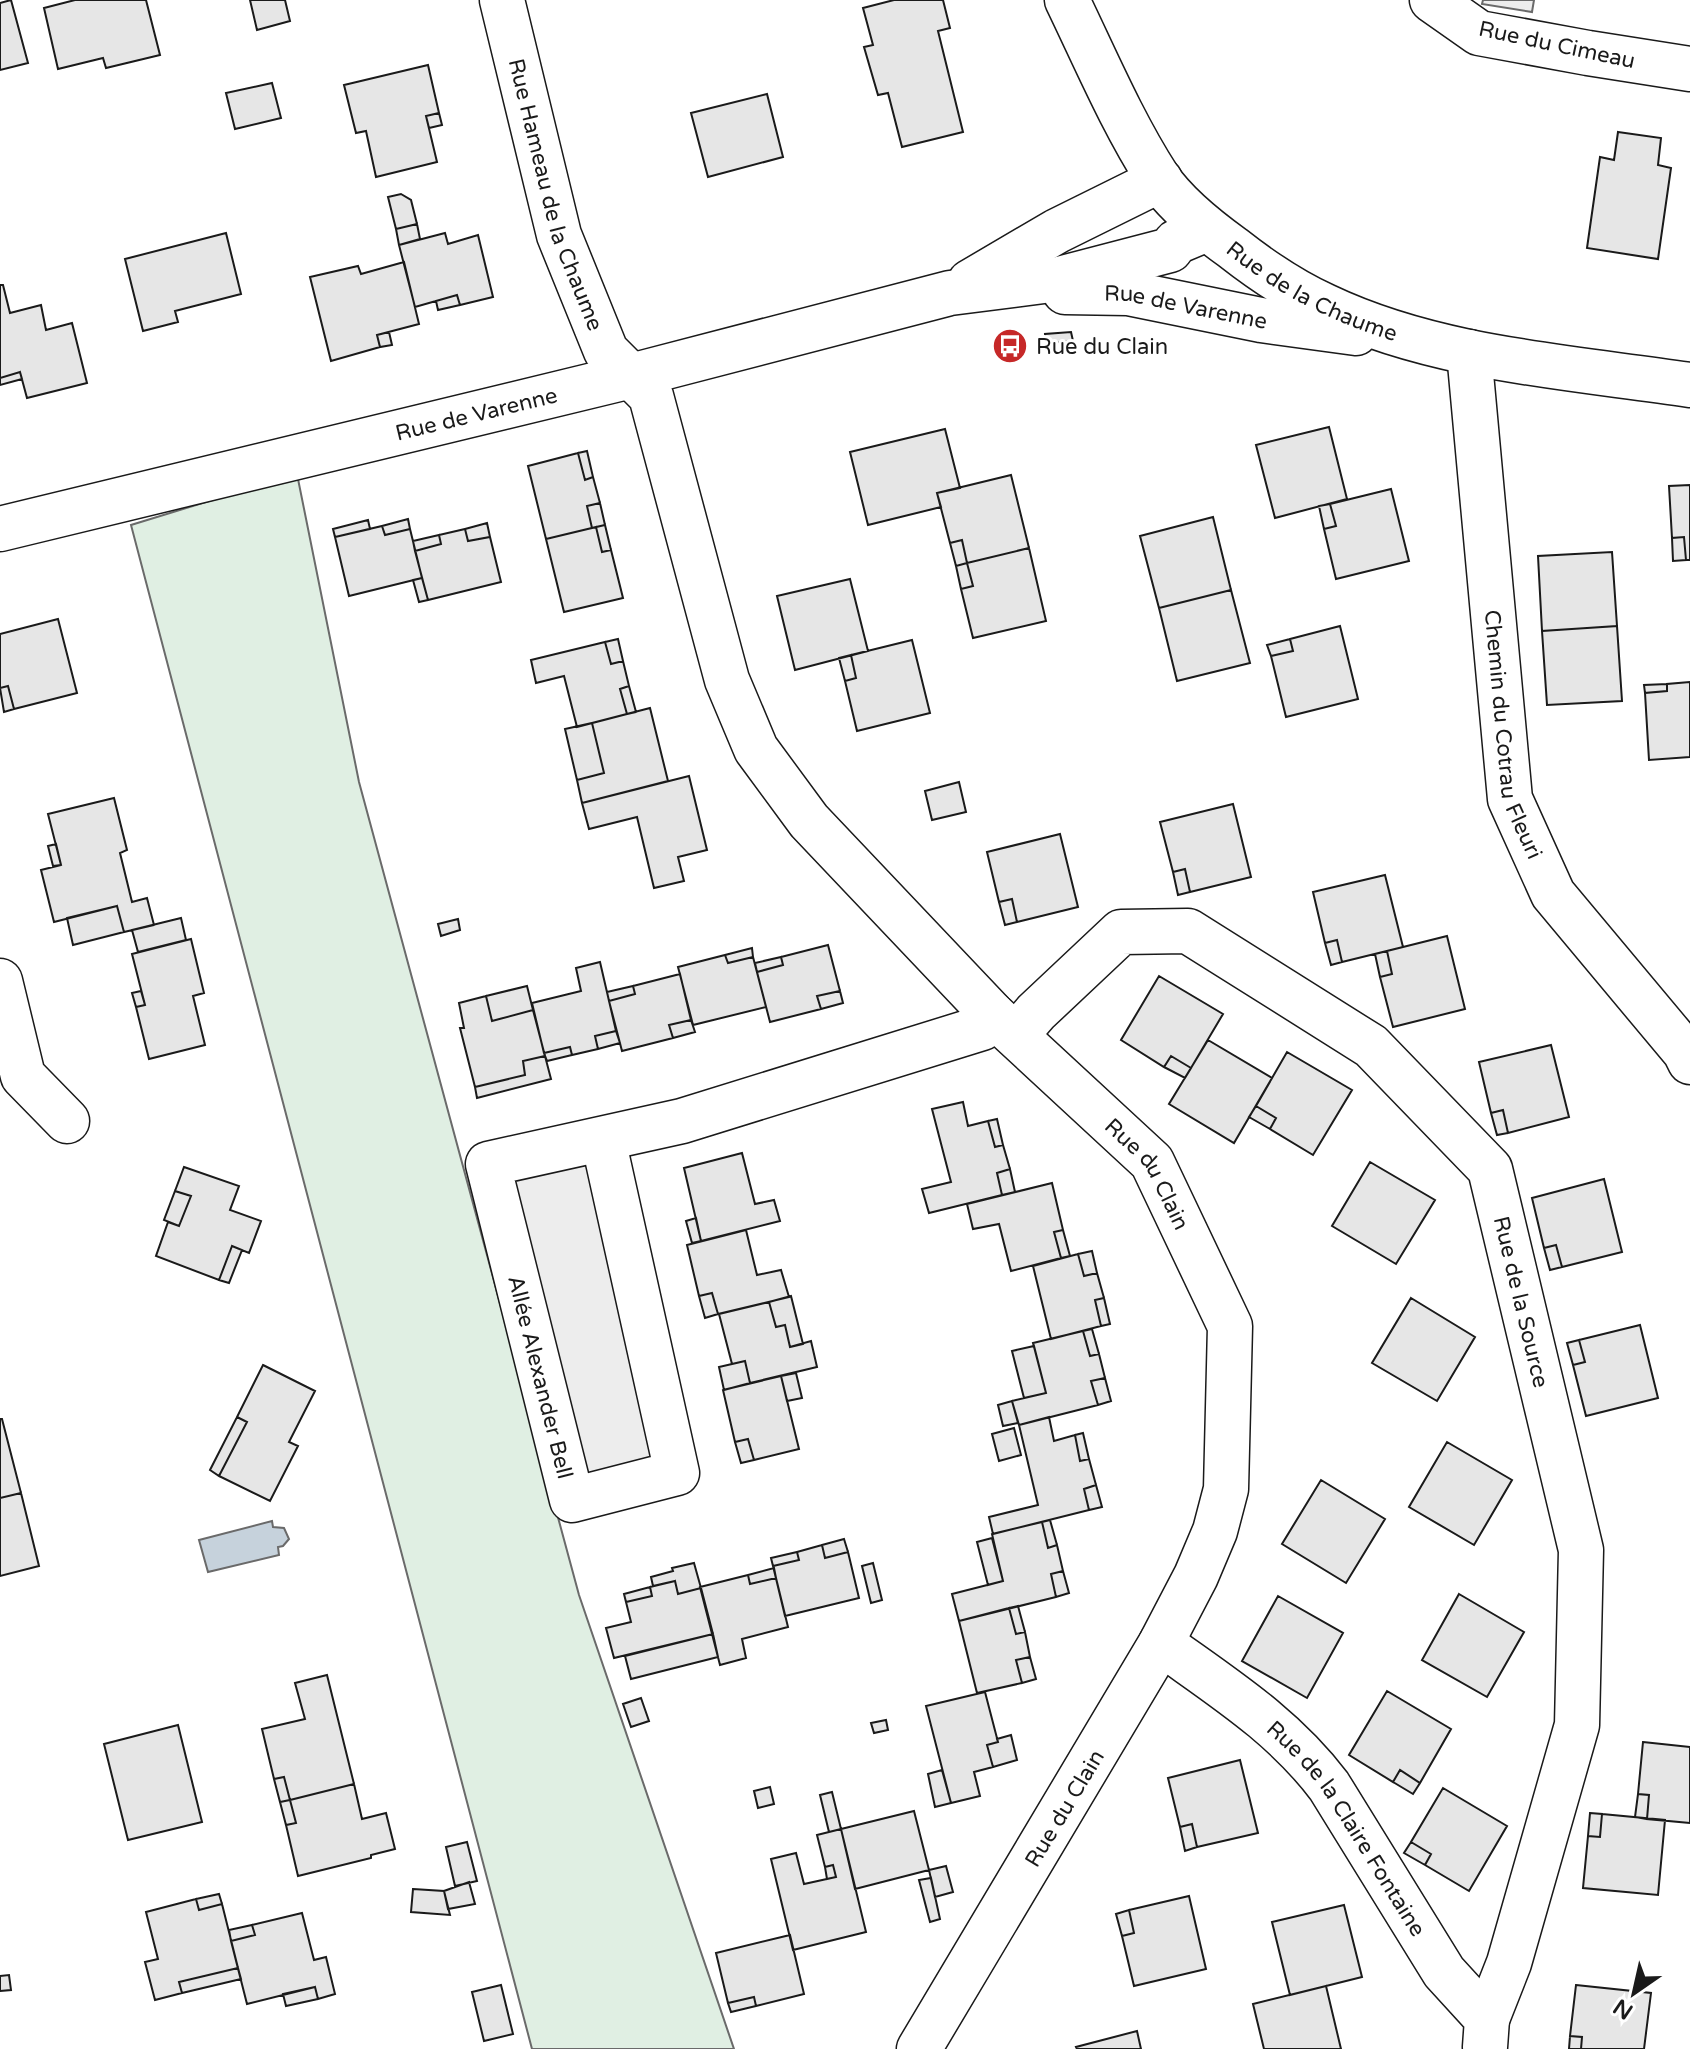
<svg xmlns="http://www.w3.org/2000/svg" width="1690" height="2049" viewBox="0 0 1690 2049" font-family="'Varela Round',sans-serif">
<style>
.green{fill:#e0efe3;stroke:#6a6a6a;stroke-width:2}
.parking{fill:#ededed;stroke:#6a6a6a;stroke-width:2}
.water{fill:#c6d2dc;stroke:#6a6a6a;stroke-width:2}
.building{fill:#e6e6e6;stroke:#1a1a1a;stroke-width:2}
.lines{fill:none;stroke-linecap:round;stroke-linejoin:round}
.minor-casing{stroke:#1a1a1a;stroke-width:47}
.minor{stroke:#fff;stroke-width:44}
.labels{text-anchor:middle;stroke-width:6;stroke-linejoin:round;paint-order:stroke}
.street-label{font-size:22px;fill:#1a1a1a;stroke:#fff}
.poi-label{font-size:22px;fill:#1a1a1a;stroke:#fff;text-anchor:start}
</style>
<rect width="100%" height="100%" fill="#fff"/>
<path class="green" d="M297 474 359 782 579 1595 734 2049H532L131 525Z"/>
<path class="parking" d="M1483 0H1534L1532 12 1482 4Z
M593 1153 665 1463 578 1483 506 1173Z"/>
<path class="water" d="M272 1521 273 1527 284 1528 289 1539 283 1546 278 1547 279 1555 208 1572 199 1540Z"/>
<path class="building" d="M11 0 28 63 0 70V3Z
M75 0H146L160 55 106 68 103 58 58 69 44 8Z
M250 0H285L290 21 257 30Z
M894 0H943L950 28 938 31 963 132 902 147 888 93 878 95 864 47 873 45 863 8Z
M428 65 439 113 426 116 437 162 376 177 366 131 356 133 344 85Z
M272 83 281 118 235 129 226 93Z
M767 94 783 157 708 177 691 113Z
M439 113 442 125 429 128 426 116Z
M1618 132 1661 138 1658 165 1671 168 1658 259 1587 248 1600 157 1614 160Z
M401 194 411 200 417 224 396 229 388 197Z
M417 224 420 239 399 245 396 229Z
M226 233 241 294 175 311 178 322 143 331 125 259Z
M445 233 448 244 478 235 493 297 460 305 457 295 415 307 399 245Z
M404 262 419 324 377 335 380 347 331 361 310 277 358 266 361 274Z
M0 285H3L10 313 41 305 46 330 72 323 87 383 27 398 20 372 0 378Z
M457 295 460 305 438 310 436 301Z
M389 332 392 345 380 347 377 335Z
M1071 332 1073 341 1046 344 1045 334Z
M20 372 22 379 0 385V378Z
M1329 427 1347 499 1275 518 1256 445Z
M945 429 960 488 937 493 941 507 868 525 850 452Z
M587 451 593 477 585 480 578 453Z
M578 453 585 480 593 477 600 503 587 506 592 528 546 539 528 466Z
M1011 475 1029 548 967 563 962 540 950 543 937 493Z
M1690 485V560H1686L1684 537 1672 538 1669 486Z
M1391 489 1409 561 1336 579 1324 529 1336 526 1330 504Z
M600 503 605 525 592 528 587 506Z
M1330 504 1336 526 1324 529 1319 506Z
M1213 517 1231 590 1159 608 1140 536Z
M408 519 410 529 385 535 382 526Z
M368 520 370 529 335 537 333 529Z
M487 523 490 537 468 541 465 529Z
M605 525 611 550 602 552 596 527Z
M382 526 385 535 410 529 422 578 349 596 335 537Z
M596 527 602 552 611 550 623 598 564 612 546 539Z
M465 529 468 541 490 537 501 582 428 600 415 551 441 544 439 535Z
M439 535 441 544 415 551 413 541Z
M1684 537 1686 560 1673 561 1672 538Z
M962 540 967 563 956 566 950 543Z
M1029 548 1046 621 973 638 961 589 973 586 967 563Z
M1612 552 1617 626 1542 631 1538 556Z
M967 563 973 586 961 589 956 566Z
M422 578 428 600 419 602 413 580Z
M850 579 868 651 795 670 777 596Z
M1231 590 1250 663 1177 681 1159 608Z
M58 619 77 693 14 709 8 686 0 688V634Z
M1340 626 1358 699 1286 717 1271 656 1293 651 1290 639Z
M1617 626 1622 701 1547 705 1542 631Z
M618 639 623 661 611 664 605 642Z
M1290 639 1293 651 1271 656 1267 645Z
M912 640 930 713 857 731 845 681 856 678 851 655Z
M605 642 611 664 623 661 629 686 620 689 627 714 577 727 564 676 536 683 531 660Z
M851 655 856 678 845 681 839 658Z
M1690 682V757L1649 760 1645 693 1667 691V684Z
M1667 684V691L1645 693 1644 685Z
M8 686 14 709 4 712 0 688Z
M629 686 636 712 627 714 620 689Z
M650 708 668 781 582 803 577 780 604 773 592 723Z
M592 723 604 773 577 780 565 729Z
M689 776 707 850 678 857 684 881 654 888 637 817 589 829 582 803Z
M959 782 966 812 932 820 925 791Z
M114 798 127 850 120 853 132 902 147 898 154 925 124 932 117 906 54 922 41 870 61 865 48 814Z
M1233 804 1251 877 1190 892 1185 869 1173 872 1160 822Z
M1060 834 1078 907 1017 922 1012 899 999 902 987 852Z
M56 844 61 865 53 866 48 846Z
M1185 869 1190 892 1178 895 1173 872Z
M1385 875 1403 947 1342 962 1337 940 1325 943 1313 892Z
M1012 899 1017 922 1005 925 999 902Z
M117 906 124 932 73 945 67 918Z
M181 918 186 940 138 952 132 930Z
M458 919 460 930 441 936 438 924Z
M1447 936 1465 1009 1393 1027 1380 977 1392 974 1387 951Z
M191 939 204 993 193 996 205 1045 149 1059 136 1007 145 1005 132 954Z
M1337 940 1342 962 1331 965 1325 943Z
M828 945 840 991 817 996 821 1009 770 1022 757 972 783 965 781 957Z
M752 948 753 957 728 963 725 955Z
M1387 951 1392 974 1380 977 1375 954Z
M725 955 728 963 753 957 766 1007 693 1025 678 967Z
M781 957 783 965 757 972 755 963Z
M600 962 616 1031 595 1036 598 1049 572 1055 570 1047 544 1053 532 1003 581 991 576 968Z
M680 974 691 1020 669 1025 673 1038 622 1051 609 1001 635 994 633 986Z
M1159 976 1223 1014 1191 1068 1171 1056 1164 1067 1121 1040Z
M527 986 533 1010 492 1021 486 996Z
M633 986 635 994 609 1001 607 992Z
M141 991 145 1005 136 1007 132 993Z
M840 991 843 1003 821 1009 817 996Z
M486 996 492 1021 533 1010 545 1056 523 1061 525 1075 475 1087 460 1028H464L459 1003Z
M691 1020 695 1032 673 1038 669 1025Z
M616 1031 620 1043 598 1049 595 1036Z
M1208 1040 1272 1078 1234 1143 1169 1104Z
M1551 1045 1569 1117 1508 1133 1503 1110 1491 1113 1479 1062Z
M570 1047 572 1055 547 1061 544 1053Z
M1287 1052 1352 1090 1313 1155 1270 1129 1276 1118 1256 1106Z
M545 1056 551 1079 477 1098 475 1087 525 1075 523 1061Z
M1171 1056 1191 1068 1185 1078 1164 1067Z
M963 1102 968 1126 988 1121 995 1147 1003 1145 1010 1169 997 1173 1002 1195 929 1213 922 1189 951 1182 932 1109Z
M1256 1106 1276 1118 1270 1129 1249 1117Z
M1503 1110 1508 1133 1497 1135 1491 1113Z
M997 1119 1003 1145 995 1147 988 1121Z
M742 1153 755 1204 774 1200 780 1221 701 1241 684 1168Z
M1370 1162 1435 1200 1396 1264 1332 1226Z
M184 1167 239 1186 230 1210 261 1221 249 1253 232 1246 219 1280 156 1256 168 1222 179 1226 191 1196 175 1191Z
M1010 1169 1015 1192 1002 1195 997 1173Z
M1604 1179 1622 1252 1562 1267 1556 1245 1544 1248 1532 1198Z
M1052 1183 1063 1230 1054 1232 1061 1258 1011 1271 999 1224 973 1229 967 1204Z
M175 1191 191 1196 179 1226 164 1220Z
M696 1218 701 1241 692 1243 686 1221Z
M746 1230 757 1275 781 1270 789 1297 718 1314 712 1293 699 1296 687 1245Z
M1063 1230 1070 1256 1061 1258 1054 1232Z
M1556 1245 1562 1267 1550 1270 1544 1248Z
M232 1246 242 1250 229 1283 219 1280Z
M1092 1251 1097 1273 1084 1276 1078 1254Z
M1078 1254 1084 1276 1097 1273 1104 1298 1095 1300 1101 1326 1051 1339 1033 1266Z
M712 1293 718 1314 705 1318 699 1296Z
M791 1296 803 1344 790 1347 785 1325 776 1327 769 1302Z
M1104 1298 1110 1324 1101 1326 1095 1300Z
M1411 1298 1475 1337 1437 1401 1372 1363Z
M769 1302 776 1327 785 1325 790 1347 811 1341 817 1367 750 1383 745 1361 732 1364 719 1314Z
M1640 1325 1658 1398 1586 1416 1573 1365 1585 1362 1579 1340Z
M1092 1329 1099 1354 1090 1356 1083 1331Z
M1083 1331 1090 1356 1099 1354 1105 1378 1091 1381 1098 1405 1019 1425 1012 1401 1046 1393 1033 1343Z
M1579 1340 1585 1362 1573 1365 1567 1343Z
M1034 1346 1046 1393 1024 1398 1012 1351Z
M745 1361 750 1383 724 1390 719 1367Z
M263 1365 315 1391 289 1442 298 1446 270 1501 219 1476 247 1422 237 1417Z
M796 1373 802 1398 787 1401 781 1376Z
M781 1376 799 1449 754 1460 748 1439 735 1442 723 1390Z
M1105 1378 1111 1401 1098 1405 1091 1381Z
M1012 1401 1018 1423 1003 1426 998 1405Z
M237 1417 247 1422 219 1476 210 1470Z
M1049 1417 1054 1441 1075 1435 1080 1461 1089 1459 1096 1485 1084 1489 1089 1510 993 1534 989 1517 1038 1505 1019 1425Z
M0 1419H2L21 1493 0 1498Z
M1014 1428 1021 1455 999 1461 992 1434Z
M1083 1433 1089 1459 1080 1461 1075 1435Z
M748 1439 754 1460 741 1463 735 1442Z
M1447 1442 1512 1480 1474 1545 1409 1507Z
M1321 1480 1385 1519 1346 1583 1282 1544Z
M1096 1485 1102 1507 1089 1510 1084 1489Z
M21 1493 39 1566 0 1576V1498Z
M1050 1520 1057 1545 1048 1548 1042 1522Z
M1042 1522 1048 1548 1057 1545 1063 1571 1051 1574 1056 1597 959 1621 952 1594 1003 1581 992 1534Z
M992 1538 1003 1581 988 1585 977 1542Z
M844 1539 848 1552 825 1558 822 1545Z
M822 1545 825 1558 848 1552 859 1598 785 1616 773 1566 799 1560 797 1552Z
M797 1552 799 1560 773 1566 771 1558Z
M694 1563 701 1588 678 1594 675 1581 653 1586 651 1577 673 1571 672 1568Z
M873 1563 882 1600 871 1603 862 1566Z
M774 1568 776 1578 750 1584 748 1575Z
M1063 1571 1069 1593 1056 1597 1051 1574Z
M748 1575 750 1584 776 1578 788 1627 742 1639 746 1658 720 1665 700 1587Z
M675 1581 678 1594 701 1588 713 1634 614 1658 606 1628 631 1622 626 1602 652 1596 650 1587Z
M650 1587 652 1596 626 1602 624 1594Z
M1459 1594 1524 1632 1487 1697 1422 1660Z
M1278 1596 1343 1633 1307 1698 1242 1661Z
M1018 1606 1025 1632 1016 1634 1009 1608Z
M1009 1608 1016 1634 1025 1632 1030 1657 1016 1660 1022 1683 977 1693 959 1621Z
M713 1634 718 1657 631 1679 625 1656Z
M1030 1657 1036 1679 1022 1683 1016 1660Z
M327 1675 354 1784 290 1800 284 1777 274 1779 262 1729 305 1719 295 1683Z
M1387 1691 1451 1729 1420 1783 1400 1770 1393 1782 1349 1755Z
M985 1692 998 1742 987 1745 993 1767 974 1772 980 1796 951 1803 926 1706Z
M641 1698 649 1721 631 1727 623 1704Z
M886 1720 888 1730 874 1733 871 1723Z
M178 1725 202 1822 128 1840 104 1744Z
M1011 1735 1017 1760 993 1767 987 1745 998 1742 997 1739Z
M1643 1742 1690 1747V1823L1647 1819 1649 1795 1638 1794Z
M1240 1760 1258 1833 1197 1847 1192 1824 1180 1827 1168 1778Z
M942 1770 951 1803 935 1807 928 1774Z
M1400 1770 1420 1783 1413 1794 1393 1782Z
M284 1777 290 1800 280 1802 274 1779Z
M354 1784 362 1819 386 1813 395 1849 371 1855V1858L298 1876 286 1825 296 1823 290 1800Z
M770 1787 774 1804 758 1808 754 1791Z
M1443 1788 1507 1826 1469 1891 1425 1865 1431 1854 1411 1842Z
M832 1792 841 1829 829 1832 820 1795Z
M1638 1794 1649 1795 1647 1819 1635 1817Z
M290 1800 296 1823 286 1825 280 1802Z
M914 1811 929 1870 855 1889 841 1829Z
M1590 1813 1602 1814 1600 1837 1588 1836Z
M1602 1814 1665 1820 1658 1895 1583 1888 1588 1836 1600 1837Z
M1192 1824 1197 1847 1185 1851 1180 1827Z
M841 1829 866 1932 793 1950 771 1859 796 1853 804 1884 836 1877 833 1865 825 1867 817 1835Z
M467 1842 477 1881 455 1886 446 1847Z
M1411 1842 1431 1854 1425 1865 1404 1853Z
M833 1865 836 1877 827 1879 825 1867Z
M946 1866 953 1892 935 1897 929 1870Z
M931 1878 940 1919 930 1922 919 1880Z
M469 1882 475 1904 448 1909 444 1891Z
M413 1889 444 1891 450 1915 411 1912Z
M219 1894 222 1904 199 1910 196 1899Z
M1189 1896 1206 1969 1134 1986 1122 1936 1134 1933 1129 1910Z
M196 1899 199 1910 222 1904 238 1968 179 1982 182 1993 155 2000 145 1962 158 1959 146 1912Z
M1344 1905 1362 1977 1290 1995 1272 1922Z
M1129 1910 1134 1933 1122 1936 1116 1914Z
M302 1913 314 1960 326 1957 335 1994 318 1999 315 1987 247 2004 231 1941 255 1935 252 1925Z
M252 1925 255 1935 231 1941 229 1930Z
M790 1935 804 1994 756 2006 754 1997 728 2003 716 1953Z
M238 1968 241 1979 182 1993 179 1982Z
M9 1975 11 1990 0 1991V1976Z
M501 1985 513 2034 484 2041 472 1992Z
M1576 1985 1651 1993 1644 2049H1581L1582 2037 1570 2036Z
M1326 1986 1341 2049H1264L1253 2004Z
M315 1987 318 1999 286 2006 283 1994Z
M754 1997 756 2006 731 2012 728 2003Z
M1137 2031 1141 2049H1077L1076 2047Z
M1570 2036 1582 2037 1581 2049H1569Z"/>
<g class="lines">
<g class="minor-casing">
<g id="minor">
<path id="s1" d="M502 0 559 235 606 351 651 396 727 680 756 749 809 821 992 1014 1152 1162 1230 1326 1226 1489 1215 1531 1196 1576 1161 1643 919 2049"/>
<path id="s2" d="M1067 0C1096 60 1122 122 1158 178 1175 203 1208 230 1233 248 1261 270 1292 291 1325 306 1436 359 1569 367 1690 385"/>
<path d="M1432 0 1479 33 1588 53 1690 69"/>
<path d="M970 282 1057 231 1160 180"/>
<path id="s3" d="M1065 292 1128 293 1261 320 1356 333"/>
<path id="s4" d="M1469 352 1510 799 1553 894 1685 1052 1690 1062"/>
<path id="s5" d="M0 529 631 376 950 293 1059 279 1170 250 1176 242 1207 229"/>
<path d="M0 981 23 1076 67 1121"/>
<path id="s6" d="M1016 1035 1036 1012 1121 932 1188 931 1371 1046 1490 1169 1581 1550 1577 1725 1509 1963 1487 2019"/>
<path d="M603 1139 677 1473 572 1500 488 1164 682 1121 982 1028 992 1014"/>
<path id="s7" d="M1161 1643C1222 1687 1283 1725 1329 1786L1444 1972 1487 2019 1485 2047"/>
</g>
</g>
<use href="#minor" class="minor"/>
</g>
<defs>
<g id="bus-disc" transform="scale(1.8)"><circle r="9.5" fill="#c62828" stroke="#fff"/><path d="M-5-6H5V4H4V6H2V4H-2V6H-4V4H-5ZM-3.5-4V0h7V-4ZM-3.5 1.2v1.5H-2V1.2ZM2 1.2v1.5H3.5V1.2Z" fill="#fff"/></g>
</defs>
<g fill-rule="evenodd">
<use href="#bus-disc" x="1010" y="346"/>
</g>
<g class="labels">
<g class="street-label">
<text transform="translate(1557 44) rotate(12)" y="8">Rue du Cimeau</text>
<text dy="8" stroke="none"><textPath href="#s1" startOffset="202">Rue Hameau de la Chaume</textPath></text>
<text dy="8" stroke="none"><textPath href="#s2" startOffset="394">Rue de la Chaume</textPath></text>
<text dy="8" stroke="none"><textPath href="#s3" startOffset="122">Rue de Varenne</textPath></text>
<text dy="8" stroke="none"><textPath href="#s5" startOffset="490">Rue de Varenne</textPath></text>
<text dy="8" stroke="none"><textPath href="#s4" startOffset="386">Chemin du Cotrau Fleuri</textPath></text>
<text dy="8" stroke="none"><textPath href="#s1" startOffset="1380">Rue du Clain</textPath></text>
<text dy="8" stroke="none"><textPath href="#s6" startOffset="738">Rue de la Source</textPath></text>
<text transform="translate(541 1377) rotate(76)" y="8">Allée Alexander Bell</text>
<text transform="translate(1064 1808) rotate(-59)" y="8">Rue du Clain</text>
<text dy="8" stroke="none"><textPath href="#s7" startOffset="266">Rue de la Claire Fontaine</textPath></text>
</g>
<g class="poi-label">
<text x="1036" y="354">Rue du Clain</text>
</g>
</g>
<g transform="translate(1634 1993) rotate(214)" stroke="#ffffff" stroke-width="6" paint-order="stroke">
<path d="M0-6L14 30L0 20L-14 30Z" fill="#1a1a1a"/>
<text y="-12" font-size="22" font-weight="bold" text-anchor="middle" fill="#1a1a1a">N</text>
</g>
</svg>
